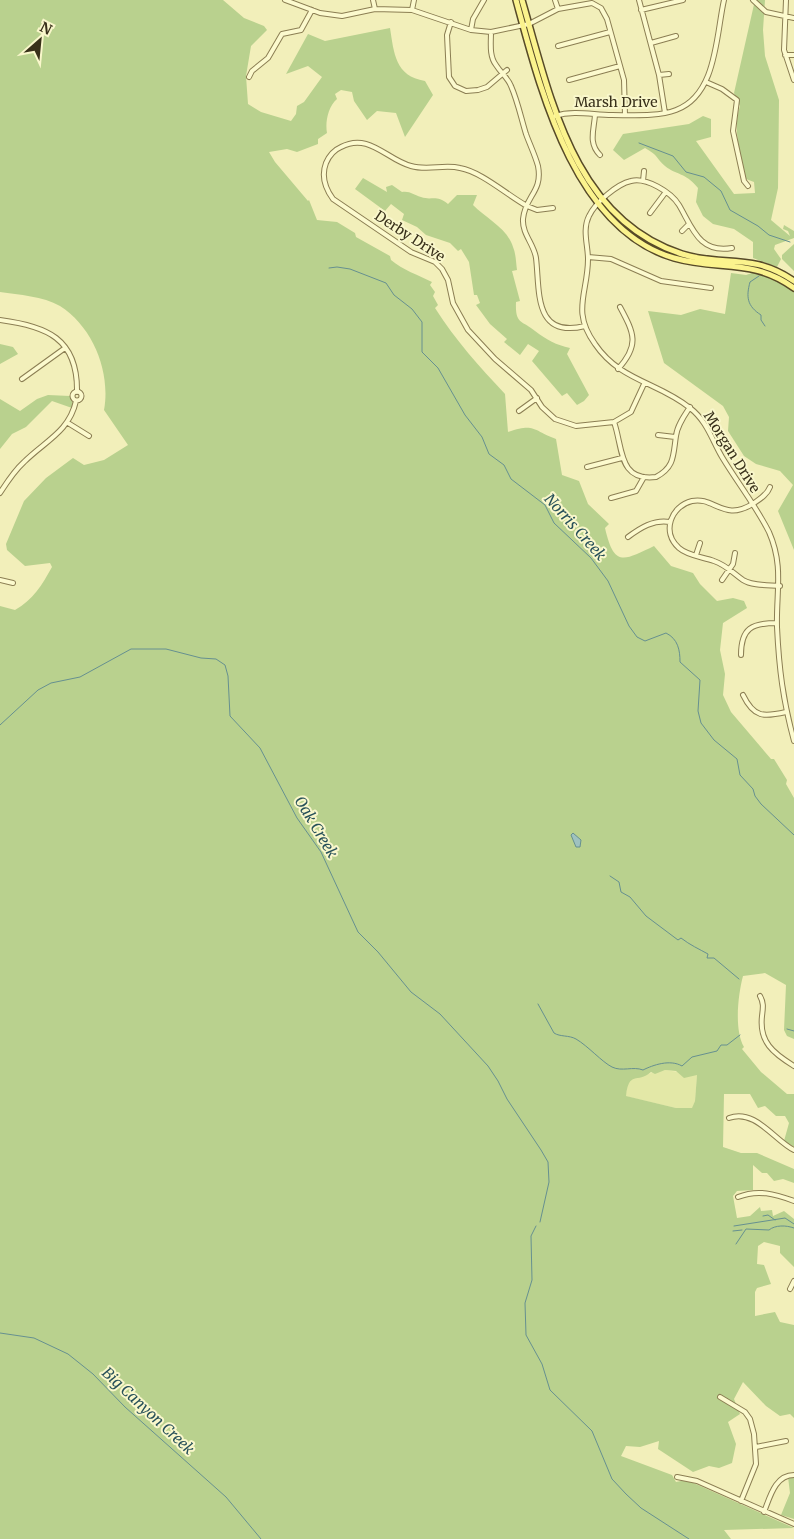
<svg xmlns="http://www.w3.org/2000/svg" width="794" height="1539" viewBox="0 0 794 1539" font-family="Merriweather,serif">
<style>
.farmland{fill:#e3e8a7}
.green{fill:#b9d18e;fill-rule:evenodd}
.water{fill:#9fc2c0;stroke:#669090}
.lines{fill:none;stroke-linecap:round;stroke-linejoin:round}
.stream{stroke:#669090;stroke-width:1}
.minor-casing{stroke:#8b7e53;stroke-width:6}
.major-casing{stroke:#574a28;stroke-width:8}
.minor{stroke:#fcface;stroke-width:4}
.major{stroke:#fbf38d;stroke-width:5}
.labels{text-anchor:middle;stroke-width:4;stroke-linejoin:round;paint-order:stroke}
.street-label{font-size:14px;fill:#38301a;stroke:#f9f7cb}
.water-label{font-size:15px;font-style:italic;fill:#275059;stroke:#f9f7cb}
</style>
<rect width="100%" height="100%" fill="#f2efba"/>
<path class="farmland" d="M665 1070 697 1075 695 1101 692 1109 676 1108 625 1096 629 1081 634 1077Z"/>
<path class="green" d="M0 0H223L244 18 264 26 267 30 251 46 246 76 248 104 261 112 291 121 296 114 297 106 304 102 322 77 308 66 286 74 308 34 325 41 390 28C394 53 395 76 425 81L433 95 405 137 396 113 377 111 367 120 354 101 352 92 341 90 335 94 337 99C328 107 325 122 327 133L318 139V144L297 152 287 149 269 152 275 162 308 201 309 200 317 220 337 222 355 233 356 237 390 256 391 260C403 270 418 275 432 282L430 285 435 292 433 296 438 305 435 308C456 341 479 366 505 394L508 432C535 423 532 430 556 439L562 475 579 481 588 504 609 524 605 528C614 567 623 561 654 546L671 566 693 573 700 584 717 601 733 598 744 601 747 608 723 623 720 650 725 674 723 695 731 712 771 759H774L787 780 786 784 794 798V1039L787 1036 784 1030 786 985 765 973 743 976C738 995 734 1030 744 1047L742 1049 761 1072 787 1094H794V1147L784 1141 789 1123 785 1116H776L765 1106 758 1108 750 1094H724L723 1147 741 1153H757L794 1169V1183L783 1179 774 1181 767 1173H762L753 1165V1190L737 1191 733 1196 737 1218 750 1216 760 1207 761 1211 772 1210 773 1216 784 1211 794 1219V1267L780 1253V1246L764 1242 758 1246 757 1264 764 1265 771 1284 757 1288 755 1292V1316L775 1312 780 1322 794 1325V1418L790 1414 780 1416 766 1406 743 1382 734 1399 740 1414 728 1422 736 1444 732 1463 719 1468 709 1466 693 1472 658 1449 659 1441 640 1447 626 1446 621 1456 672 1475 676 1482 686 1480 698 1485 794 1528 724 1530 731 1539H0V606L15 610C33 600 42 585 52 567L50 563 25 566 7 550 6 544 24 501 46 478 73 458 84 465 104 460 128 445 104 410C111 372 93 327 60 306 43 296 19 295 0 292ZM665 1070 676 1071 684 1078 697 1075 695 1101 692 1108H676L626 1096C629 1070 637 1084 651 1072L655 1074Z
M755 0H765L763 30 765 56 779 100 778 188 771 220 790 236 788 231 783 229 784 225 794 231V238L775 245 774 249 781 259 777 267 753 258V242L734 229 713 224 703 216 696 202 698 188C684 171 677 176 665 166 656 158 659 156 645 148L624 160 613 150 623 134 689 124 703 116 711 119V137L696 141 734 194 755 193 754 182 746 179C741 154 732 131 740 106L734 93Z
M363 178 387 192 386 187 392 185 402 192C411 191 413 195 421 197 432 201 436 194 448 204L457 195H477L473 205C486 218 508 229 513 247 516 254 516 263 517 270L512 271 520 301 516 302C515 325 522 320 535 331 547 340 556 345 570 348L567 354 589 395 584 401 577 405 567 393 562 396 532 361 539 351 528 344 520 355 504 342 507 339 490 324 476 305 480 303 477 295H474L469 262 461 249 458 251 450 243 426 235 417 227 402 220 404 214 391 204 385 211 355 189Z
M794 244V271L782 259V255Z
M755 272 774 279 794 292V550L778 511 793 485 780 471 756 464 744 456 728 431 729 417 723 406 664 363 648 311 681 315 700 309 725 314 731 273 746 275Z
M0 344 13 347 18 354 0 364Z
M48 395 70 396 73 403 72 408 52 401 26 427 12 434 0 449V399L20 411 37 399Z
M788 1477H794V1519L781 1515 790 1493Z"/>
<path class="water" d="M573 833 581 840 580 847H576L571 835Z"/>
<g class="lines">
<path class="stream" d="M639 143 673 156 686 172 704 177 721 191 730 210 758 226 769 235 790 242
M329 268 337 267 350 269 386 283 394 295 412 309 422 322V352L438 368 465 415 482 437 489 454 504 465 511 479 545 505 554 523 591 558 608 581 629 626 637 637 645 641 666 633C678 639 680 650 680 662L700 680 698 711 701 723 714 740 737 759 740 775 753 789 755 796 761 804 794 835
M759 276 750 282C746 297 747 306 761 315V320L765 326
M0 725 38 690 51 683 80 677 131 649H166L201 658 216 659 225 665 228 676 230 716 260 748 297 818 321 852 358 932 378 952 411 992 440 1014 488 1066 498 1081 507 1099 541 1150 548 1162 549 1182 540 1222
M610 876 619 882 621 892 630 897 646 916 678 940 681 938C690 945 699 949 708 954L707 958H714L739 979
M538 1004 554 1033C560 1037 569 1035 576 1039 588 1046 602 1062 612 1067 622 1072 633 1066 643 1070 653 1065 670 1059 682 1066L692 1057 717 1051 721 1045H727L740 1035
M787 1029 794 1031
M763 1216 768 1215 775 1220
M536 1226 531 1236 532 1280 525 1303 526 1335 542 1364 550 1390 592 1431 612 1479 626 1494 641 1508 689 1539
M734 1226 785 1218 794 1224
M733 1231 742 1230
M736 1244 746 1229 769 1230C775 1225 786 1225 794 1228
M0 1333 34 1338 68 1354 93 1374 125 1407 226 1497 261 1539"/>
<g class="minor-casing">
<path id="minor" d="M285 0 320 13 342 16 375 9 412 10 471 30 491 32 529 24 558 9 592 3 601 8 607 19 624 80 625 115
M373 0 375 9
M555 0 558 9
M639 0 659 75 665 113
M753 0 766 12 794 18
M786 0 784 50 794 80
M412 10 414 0
M641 10 683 0
M451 22 447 35 449 77 455 86 466 91 478 90 487 87 507 70
M471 30 473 19 484 0
M491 32C491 43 489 56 496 65 501 73 508 78 511 86 518 102 521 118 526 134 530 145 535 155 538 166 543 192 525 196 523 219 522 234 534 244 536 258 540 290 533 339 585 326
M651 43 676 36
M558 46 610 32
M785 55H794
M659 75 669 74
M249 77 252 71 268 58 282 34 301 30 312 10
M569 80 620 66
M706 82 722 89 737 100 733 131 744 181 748 186
M595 115C594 130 588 143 600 155
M555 116C574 110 593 115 612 115 632 115 658 117 676 110 717 95 716 35 724 0
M643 181 644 171
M553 208 537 210 527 206C507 195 482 172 460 168 444 164 428 171 411 166 387 160 369 132 341 147 334 150 329 156 326 163 321 176 325 188 333 199L411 252 435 262 442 269 448 280 453 303 468 330 495 359 531 390 542 407 555 419 576 426 614 422 631 412 644 384
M650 213 665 193
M682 231 688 225
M732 248C699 254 692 227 679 205 671 192 646 177 631 181 617 184 595 203 589 216 582 230 588 245 588 259 588 293 571 311 595 344 620 381 658 382 690 408 707 421 712 440 722 457 737 482 756 506 769 532 784 566 776 592 777 627 779 669 783 700 794 741
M588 257 611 259 661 281 711 288
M0 320C46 326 78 338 77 392
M618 369C640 345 634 333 620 307
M22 379 65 348
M72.5 396a4.5 4.5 0 1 1 9 0a4.5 4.5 0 1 1-9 0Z
M519 411 537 398
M614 422C623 447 618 482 656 477 675 467 673 455 676 436 677 426 684 416 690 407
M68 423 89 436
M658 435 675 437
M587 467 622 458
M770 487C767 495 760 499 754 503 724 523 714 496 692 501 671 506 661 532 679 548 688 556 703 557 714 561 726 565 733 573 743 580 752 586 769 585 780 586
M0 493C7 482 14 471 24 462 45 441 69 432 76 401
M611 498 636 491 644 477
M628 537C640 528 654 519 670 522
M696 555 700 543
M0 580 13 583
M722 580 733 564 735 553
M741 655C741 628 752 623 777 623
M743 695C754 718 764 717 786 712
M760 996C764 1003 763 1008 762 1016 759 1042 773 1053 794 1066
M729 1118C755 1108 775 1141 794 1150
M738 1197C758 1189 775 1194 794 1201
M790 1289 794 1281
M720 1397 745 1412 750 1419 754 1434 756 1464 741 1501
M756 1447 786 1441
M677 1477 697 1481 794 1524
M764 1512C770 1497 775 1475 794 1475"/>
</g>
<g class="major-casing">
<path id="major" d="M516 0C540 88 574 229 674 258 719 271 753 258 794 288
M522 0C550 96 573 219 682 254 723 267 752 252 794 281"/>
</g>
<use href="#minor" class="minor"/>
<use href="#major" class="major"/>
</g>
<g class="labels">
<g class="street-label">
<text x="616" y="107">Marsh Drive</text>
<text transform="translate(410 236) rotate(33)" y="5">Derby Drive</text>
<text transform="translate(732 452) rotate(58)" y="5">Morgan Drive</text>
</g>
<g class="water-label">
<text transform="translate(575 527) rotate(48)" y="5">Norris Creek</text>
<text transform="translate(316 827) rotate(59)" y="5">Oak Creek</text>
<text transform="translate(148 1411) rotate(43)" y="5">Big Canyon Creek</text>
</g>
</g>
<g transform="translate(40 40) rotate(27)" stroke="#f9f7cb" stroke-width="4" paint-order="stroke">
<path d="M0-4L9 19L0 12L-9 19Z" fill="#38301a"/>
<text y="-8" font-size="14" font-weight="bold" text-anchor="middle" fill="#38301a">N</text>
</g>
</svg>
